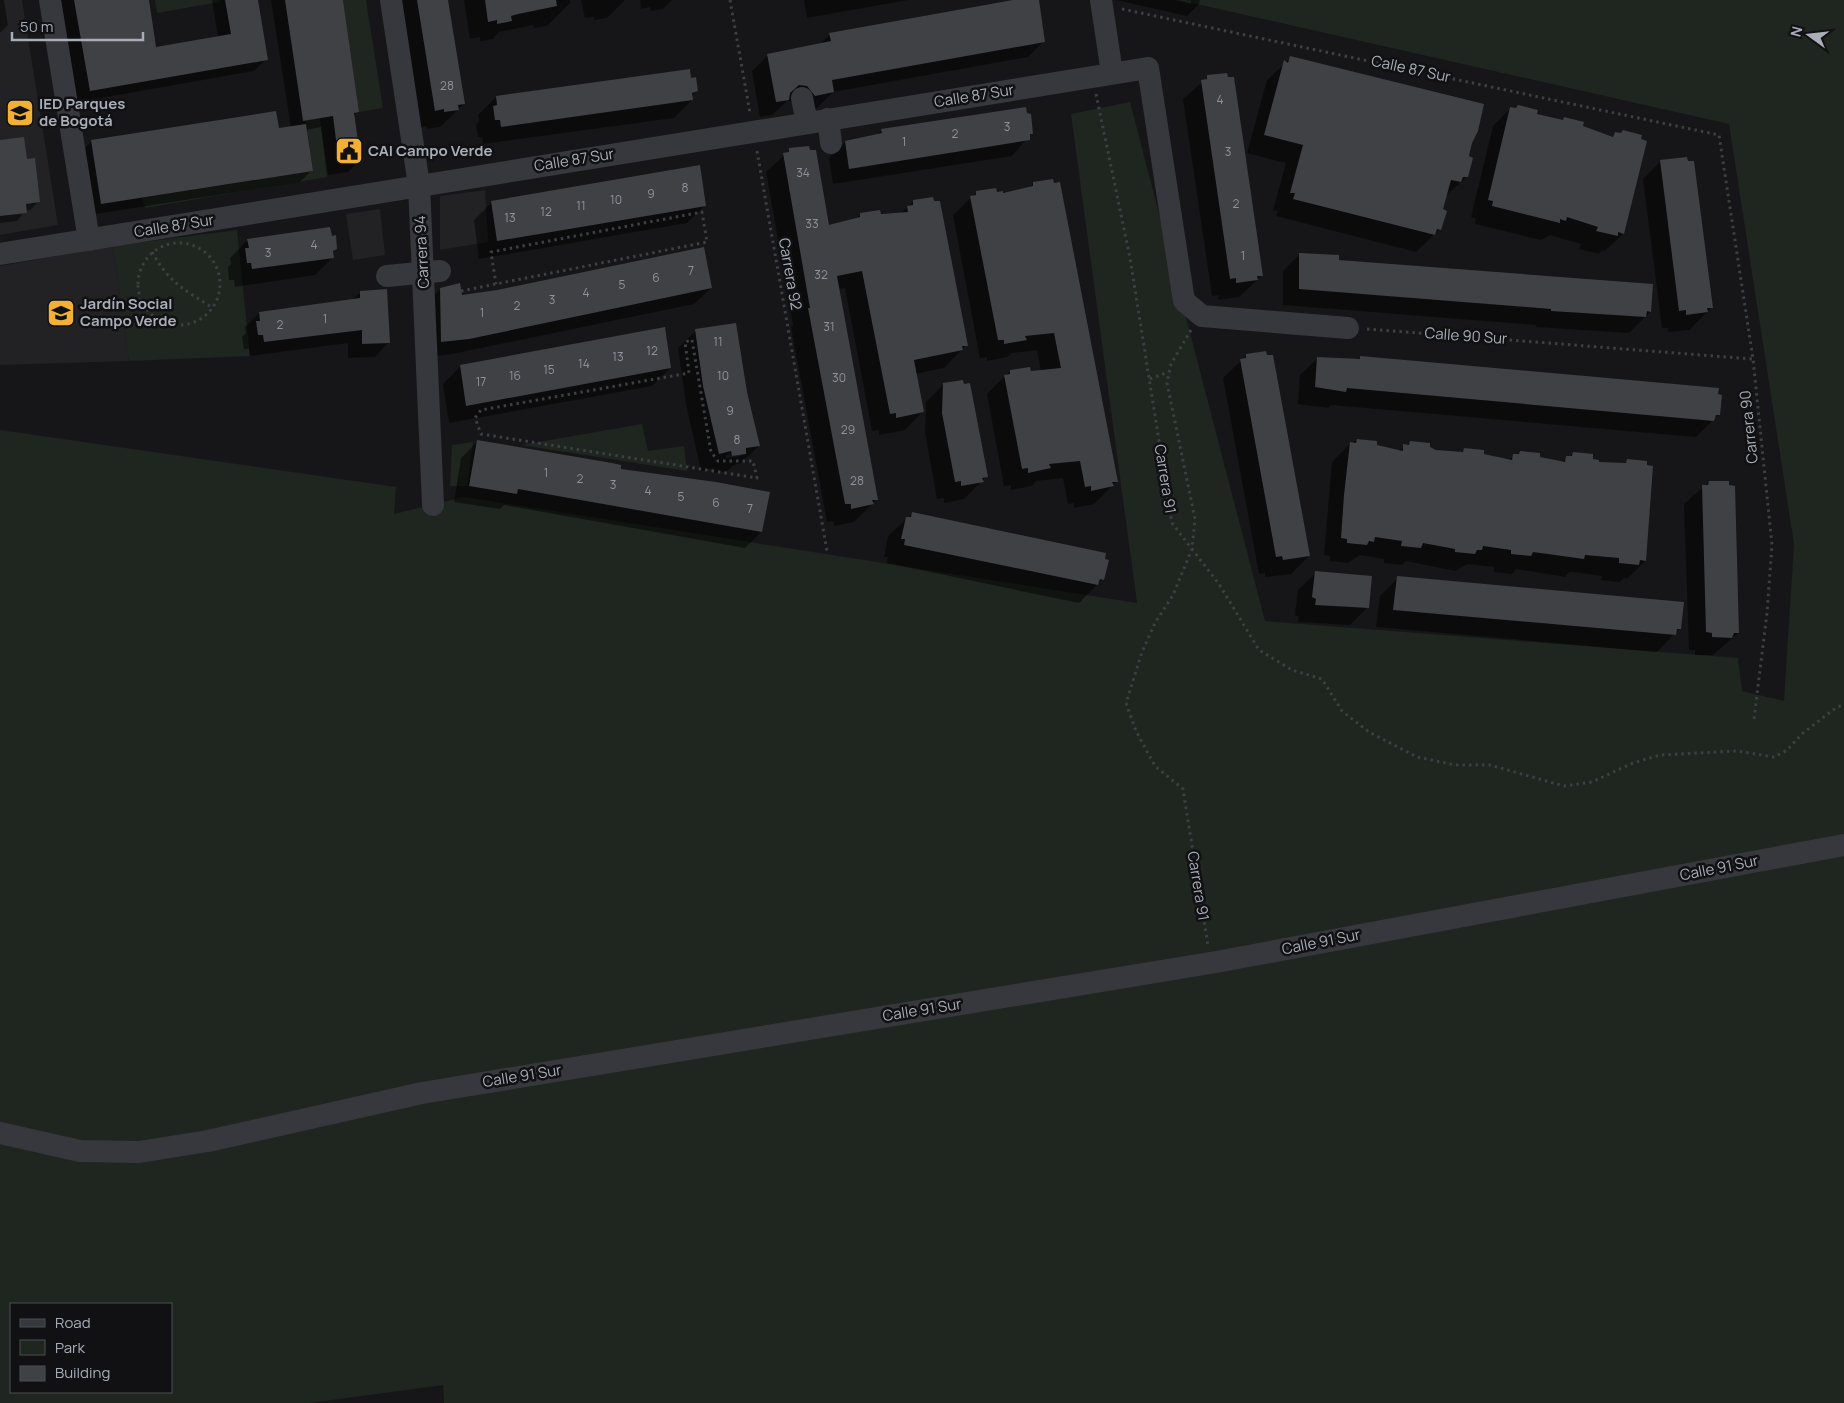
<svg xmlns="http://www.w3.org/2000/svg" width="1844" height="1403" viewBox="0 0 1844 1403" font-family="Manrope,sans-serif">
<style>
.built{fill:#222225}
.green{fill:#1e261f;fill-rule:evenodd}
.shadow{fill:#0007;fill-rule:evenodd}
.building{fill:#404145}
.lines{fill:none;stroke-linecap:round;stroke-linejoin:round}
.path{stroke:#3d3f44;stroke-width:3;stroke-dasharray:2.5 4;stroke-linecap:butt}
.minor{stroke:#37383d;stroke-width:22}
.labels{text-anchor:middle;stroke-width:5;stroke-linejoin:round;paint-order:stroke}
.number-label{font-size:12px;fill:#8e929b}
.street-label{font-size:15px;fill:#a8adb8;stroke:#111113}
.poi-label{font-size:15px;font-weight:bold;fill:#a8adb8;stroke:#111113;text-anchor:start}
</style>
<rect width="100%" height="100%" fill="#161618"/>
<path class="built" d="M0 0H22L58 225 0 235Z
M485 190 488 242 440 250V196Z
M380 209 385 255 353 260 346 214Z
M113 246 129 361 0 365V266Z"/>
<path class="green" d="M155 0H220V2L157 13Z
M343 0H366L383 108 359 112Z
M1179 0H1844V1403H444L443 1385 310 1403H0V430L396 487 394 514 464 497 1137 603 1071 114 1130 102 1265 621 1738 658 1742 691 1784 701 1794 544 1729 124ZM11 1304H171V1392H11Z
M320 118 327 177 145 208 142 198 313 171 306 120Z
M237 230 250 356 129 361 113 246Z
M642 424 648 451 684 446 687 471 521 445Z
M473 442 467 486H450L452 445Z"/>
<path class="shadow" d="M0 0H4L8 25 0 33Z
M61 0H147L154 49 218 37 212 0H256L266 59 254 71 78 102Z
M271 0H341L358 111 353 116 360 160 348 172 328 175 321 127 306 130 312 170 300 182 89 215 80 153 92 141 291 128Z
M397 0H447L464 104 440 127 427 129V126L418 128Z
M464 0H570V3L547 26 534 28 533 25 499 32 493 39 480 41V37L470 39Z
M581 0H625L607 18 594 20V17L585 18Z
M640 0H672L663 9 651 11 650 7 641 9Z
M804 0H908L807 18Z
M1019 0H1038L1044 41 1028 57 833 92 817 108 799 111 791 101H787L772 115 760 117 752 71 768 55 819 45 830 34Z
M1116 0H1174L1191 4V1L1185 0H1200L1199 4 1187 16Z
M1291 58 1471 142 1467 177 1445 196 1440 229 1416 252 1276 216 1278 211 1273 210 1286 163 1247 153 1267 80Z
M689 71V79L696 91 691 96 692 100 674 118 483 144 482 137H478L476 125 479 121 478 115 496 97Z
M1208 77 1262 275 1239 297 1218 300 1219 295 1212 296 1183 99Z
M1511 108 1562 121 1565 118 1611 138 1615 133 1645 142 1623 234 1605 251 1602 250 1599 254 1579 249 1581 244 1550 235 1541 240 1475 224 1476 219 1471 217 1493 126Z
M882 130 1032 133 1012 156 833 184 829 158 845 142 876 136Z
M0 141 26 160 39 201 30 210 25 211 17 221 0 223Z
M790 150 828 226 855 219 861 214 901 213 913 202 966 345 944 368 915 374 922 412 905 430 879 435V430L872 431 845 288 838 289 877 499 854 522 834 526V521L827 522 791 327 793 325 766 172Z
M1661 161 1711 308 1689 330 1668 332V328H1662L1643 179Z
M1034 183 1117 481 1094 504 1074 508V503L1068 504 1063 478 1036 481 1032 486 1011 490V485L1004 486 987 394 1010 371H1041L1037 350 1012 353 1007 357 987 361V357L980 358 953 215 977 192H1016L1029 188Z
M492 202 705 205 687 223 479 259 474 220Z
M248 240 336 249 332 253 333 257 315 275 235 287 234 280H229L228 267 231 264 230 258Z
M1299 255 1337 261 1652 285 1650 312 1629 333 1536 327V325L1283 305V271Z
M711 288 694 304 452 354 425 357 424 305 441 289 460 296Z
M361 292 389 342 375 357 348 358V343L250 356 249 349H244L242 337 246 333 245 327 259 313 352 300Z
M696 331 746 392 759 446 741 463 734 465 727 471 714 473V468L701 471 686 404 678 348ZM741 453V456L726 458V455Z
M1247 355 1309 556 1291 574 1265 577V573L1259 574 1223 378Z
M1361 357 1717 389 1719 414 1696 437 1331 405 1328 408 1298 404 1300 375 1317 359 1358 360Z
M461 366 670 368 652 386 449 423 443 384Z
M944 384 986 477 964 499 944 503V498L937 499 925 432 926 402Z
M1357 440 1398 451 1411 442 1436 451 1461 453 1465 449 1508 460 1521 452 1561 463 1574 453 1598 463 1624 464 1628 460 1645 561 1627 579 1624 578 1619 582 1601 580 1602 576 1573 572H1569L1565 577 1516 569 1512 574 1494 572V567L1467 564 1456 571 1406 561 1402 565 1384 563V559L1360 555 1348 563 1330 561V556L1324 555 1332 462 1350 444Z
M477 442 620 470 761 532 745 548 504 505 500 509 454 502 461 458Z
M1709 482 1738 633 1713 655H1695V650H1689L1684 504Z
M912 514 1103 579 1079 603 887 563 888 557H884L888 536Z
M1316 573 1368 607 1350 625 1298 622 1299 617 1295 615 1298 590Z
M1398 578 1680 628 1657 652 1376 627 1380 596Z"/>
<path class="building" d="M74 0H149L156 47 231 34 225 0H258L268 60 90 91Z
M285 0H343L359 112 354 113 361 161 339 164 333 116 303 121Z
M417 0H448L465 104 458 105 459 110 444 112V109L435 111Z
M485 0H556L557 6 518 14 511 16 512 21 497 24V20L488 22Z
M1013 0H1039L1045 42 832 80 834 92 815 96 807 86 799 85 790 93 789 100 776 102 767 54 831 41 829 33Z
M1290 56 1484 104 1478 131 1472 143 1469 156 1473 158 1468 177H1463L1461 182 1451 180 1443 209 1447 211 1441 230 1437 229 1435 235 1293 199 1295 193H1290L1303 145 1264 135 1284 60 1288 63Z
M690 69 691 78 696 77 698 91 692 93 693 100 501 127 500 120H495L493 106 497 105 496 96Z
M1227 73 1228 77H1234L1263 276H1257L1258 280 1236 283V278L1230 279 1201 80 1207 79V75Z
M1518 105 1538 110 1537 114 1563 120 1564 117 1584 122 1583 126 1613 137 1615 132 1621 133 1623 130 1642 135 1641 139 1647 141 1624 234 1618 232V236L1596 231 1598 227 1567 217 1566 221 1560 219V223L1492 206 1493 201 1488 200 1510 107 1516 108Z
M1026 107 1027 113 1031 114 1033 134H1030V140L849 169 845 141 882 133 881 129Z
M276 111 279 128 306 124 313 171 101 204 91 140Z
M24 137 27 159 35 158 40 202 26 204 27 213 0 216V140Z
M809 146 810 150H816L829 225 860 217V213L880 210 881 214 908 212 907 206 913 205V200L933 197 934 201H940L968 346H962L963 350 914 360 924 412 896 418V413L890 414 862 271 837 276 878 500H872L874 504 851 509V504H845L808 308H810L783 153 789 152V148Z
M1687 157 1688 161H1694L1713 308H1707L1708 312 1686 315V310L1679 311 1660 160Z
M700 165 706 206 497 241 491 201Z
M1053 179 1054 183 1060 182 1118 482H1112L1114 486 1091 491V486L1085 487 1080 461 1049 464 1051 468 1028 473V468L1022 469 1004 375 1010 374V370L1030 367 1031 371 1061 368 1054 333 1025 336 1027 340 1004 344V340H998L970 196 976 195V191L996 188 997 192 1003 191V193L1033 186V182Z
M330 227 332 236 336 235 337 249 333 251 334 258 252 269 251 263H247L245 248H249L247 239Z
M704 247 712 288 469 339 441 342 440 288 460 283 462 295 497 290Z
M1299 253 1339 255V260L1653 284 1651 312 1647 311 1646 317 1551 311V309L1299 289Z
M387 289 390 343 362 344V330L264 342 263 335H258L256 321H260L259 312 360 298V291Z
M736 323 747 392 760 446 746 448V454L732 456 731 451 719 454 703 386 695 329Z
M665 327 671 368 466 406 460 365Z
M1266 351 1267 355H1273L1310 556 1283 560 1282 556 1276 557 1240 359 1246 358V354Z
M1360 356 1719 388 1718 394 1722 395 1720 415H1716L1714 421 1347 388 1346 392 1315 387 1317 357 1360 359Z
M963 380 964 384 970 383 988 477 982 478 984 482 961 486V481L955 482 942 413 943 383Z
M1357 439 1377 441V445L1403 451V444L1409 445 1410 441 1430 443V447L1436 450 1463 452 1464 448 1484 450V454L1512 460 1513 454H1519L1520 451 1540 453V457L1565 462 1566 456H1572L1573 452 1593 454V459L1599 460V462L1626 463 1627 459 1647 461V465L1653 466 1646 561 1640 560 1639 565 1619 563V558L1585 555 1584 559 1533 552 1531 556 1511 554V550L1483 546 1482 550H1477L1475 554 1455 552V549L1423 543 1421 548 1401 546 1402 541 1375 537 1374 542 1369 541 1367 545 1347 543V539L1341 538 1344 495 1350 442 1356 443Z
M477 440 612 463 621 465V469L716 482 770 492 762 532 518 489 517 494 469 486Z
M1709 481H1729V485L1735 486 1739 633H1734L1732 638 1712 637V633L1706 632 1702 485H1708Z
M912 512 1106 553 1105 559 1109 560 1104 580 1100 579 1098 585 904 545 905 539H901L906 517H911Z
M1315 571 1372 576 1369 608 1315 605 1316 599 1312 597Z
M1397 576 1684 602 1681 629H1677L1676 635 1393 610Z"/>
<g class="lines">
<path class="path" d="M730 0 750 113
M1122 9 1719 135 1753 359 1772 545 1767 613 1754 719
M1096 94 1130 258 1172 523 1192 549 1173 595 1155 623 1142 652 1126 703 1136 731 1155 766 1183 789 1208 946
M757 151 827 551
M138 284a41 41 0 1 1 82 0a41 41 0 1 1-82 0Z
M152 252C169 283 185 290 213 308
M461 291 496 284 707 242 702 212 491 252 496 284
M1367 329 1753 359
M1191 330 1171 364 1167 383 1195 519 1192 549 1219 584 1259 650 1292 670 1322 679 1342 711 1369 732 1417 757 1455 765H1490L1564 786 1592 782 1633 763 1660 755 1737 751 1774 757 1787 750 1803 733 1837 707 1844 705
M692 340 711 452 718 461H753L757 478 481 434 475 418 481 410 689 373 685 342Z
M1150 379 1168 372"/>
<path class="minor" d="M50 0 89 240
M391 0 419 185 433 505
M1101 0 1112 73
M802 98 807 123
M828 119 831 143
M0 254 1148 68 1184 301 1202 316 1348 328
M387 276 440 271
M0 1133 80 1151 139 1152 208 1141 422 1093 1216 962 1844 845"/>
</g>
<defs>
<g id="school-square" transform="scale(1.4375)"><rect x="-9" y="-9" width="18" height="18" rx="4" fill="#f2b134" stroke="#111113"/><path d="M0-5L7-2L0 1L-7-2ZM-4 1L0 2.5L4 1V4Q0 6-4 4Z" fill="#111"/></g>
<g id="civic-square" transform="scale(1.4375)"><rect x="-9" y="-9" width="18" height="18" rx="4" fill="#f2b134" stroke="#111113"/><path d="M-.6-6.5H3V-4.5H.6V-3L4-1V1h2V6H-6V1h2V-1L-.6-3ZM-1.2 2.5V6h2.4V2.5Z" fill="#111"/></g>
</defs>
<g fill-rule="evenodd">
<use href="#school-square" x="20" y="113"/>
<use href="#civic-square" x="349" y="151"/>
<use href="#school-square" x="61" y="313"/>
</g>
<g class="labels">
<g class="number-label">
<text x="447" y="90">28</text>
<text x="1220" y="104">4</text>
<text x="1007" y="131">3</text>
<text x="955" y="138">2</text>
<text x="904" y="146">1</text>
<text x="1228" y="156">3</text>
<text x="803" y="177">34</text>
<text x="685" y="192">8</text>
<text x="651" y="198">9</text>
<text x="616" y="204">10</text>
<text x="1236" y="208">2</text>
<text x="581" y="210">11</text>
<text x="546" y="216">12</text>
<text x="510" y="222">13</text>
<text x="812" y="228">33</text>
<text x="314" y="249">4</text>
<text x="268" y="257">3</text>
<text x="1243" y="260">1</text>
<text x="691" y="275">7</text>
<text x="821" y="279">32</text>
<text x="656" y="282">6</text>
<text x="622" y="289">5</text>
<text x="586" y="297">4</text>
<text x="552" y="304">3</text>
<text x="517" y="310">2</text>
<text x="482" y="317">1</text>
<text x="325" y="323">1</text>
<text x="280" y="329">2</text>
<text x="829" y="331">31</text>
<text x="718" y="346">11</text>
<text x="652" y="355">12</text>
<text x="618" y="361">13</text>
<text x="584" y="368">14</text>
<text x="549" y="374">15</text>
<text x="515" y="380">16</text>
<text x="723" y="380">10</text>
<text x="839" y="382">30</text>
<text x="481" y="386">17</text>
<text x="730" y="415">9</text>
<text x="848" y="434">29</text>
<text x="737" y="444">8</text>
<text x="546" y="477">1</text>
<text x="580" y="483">2</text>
<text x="857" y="485">28</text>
<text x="613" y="489">3</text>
<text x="648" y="495">4</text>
<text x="681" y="501">5</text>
<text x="716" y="507">6</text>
<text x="750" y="513">7</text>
</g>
<g class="street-label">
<text transform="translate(1411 69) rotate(12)" y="5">Calle 87 Sur</text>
<text transform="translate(974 96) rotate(-9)" y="5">Calle 87 Sur</text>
<text transform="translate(574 160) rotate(-9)" y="5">Calle 87 Sur</text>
<text transform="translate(174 226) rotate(-9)" y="5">Calle 87 Sur</text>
<text transform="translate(422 252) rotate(-93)" y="5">Carrera 94</text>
<text transform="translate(790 274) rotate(80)" y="5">Carrera 92</text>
<text transform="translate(1466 336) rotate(4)" y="5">Calle 90 Sur</text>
<text transform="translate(1749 427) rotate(-96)" y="5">Carrera 90</text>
<text transform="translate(1165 479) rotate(81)" y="5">Carrera 91</text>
<text transform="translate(1719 868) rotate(-11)" y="5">Calle 91 Sur</text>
<text transform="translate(1198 886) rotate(81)" y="5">Carrera 91</text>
<text transform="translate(1321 942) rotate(-11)" y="5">Calle 91 Sur</text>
<text transform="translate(922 1010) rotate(-9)" y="5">Calle 91 Sur</text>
<text transform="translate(522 1076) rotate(-9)" y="5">Calle 91 Sur</text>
</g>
<g class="poi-label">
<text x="39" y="109">IED Parques<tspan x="39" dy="17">de Bogotá</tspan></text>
<text x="368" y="156">CAI Campo Verde</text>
<text x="80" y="309">Jardín Social<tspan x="80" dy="17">Campo Verde</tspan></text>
</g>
</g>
<rect x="10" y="1303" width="162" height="90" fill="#111113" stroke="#4d4f55"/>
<rect x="20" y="1319" width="25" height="8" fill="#37383d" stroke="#4d4f55"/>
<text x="55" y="1328" font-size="15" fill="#a8adb8">Road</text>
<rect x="20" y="1340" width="25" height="15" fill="#1e261f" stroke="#4d4f55"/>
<text x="55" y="1353" font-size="15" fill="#a8adb8">Park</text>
<rect x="20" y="1366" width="25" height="15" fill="#404145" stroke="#4d4f55"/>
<text x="55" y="1378" font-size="15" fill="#a8adb8">Building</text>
<g transform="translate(1809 35) rotate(285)" stroke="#111113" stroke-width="4" paint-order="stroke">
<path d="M0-4L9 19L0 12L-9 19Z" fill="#a8adb8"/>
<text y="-8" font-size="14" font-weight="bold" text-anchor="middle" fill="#a8adb8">N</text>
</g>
<path d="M12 32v8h131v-8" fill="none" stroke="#a8adb8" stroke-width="2.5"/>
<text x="20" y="32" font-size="15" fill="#a8adb8" stroke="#111113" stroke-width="4" paint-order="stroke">50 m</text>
</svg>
